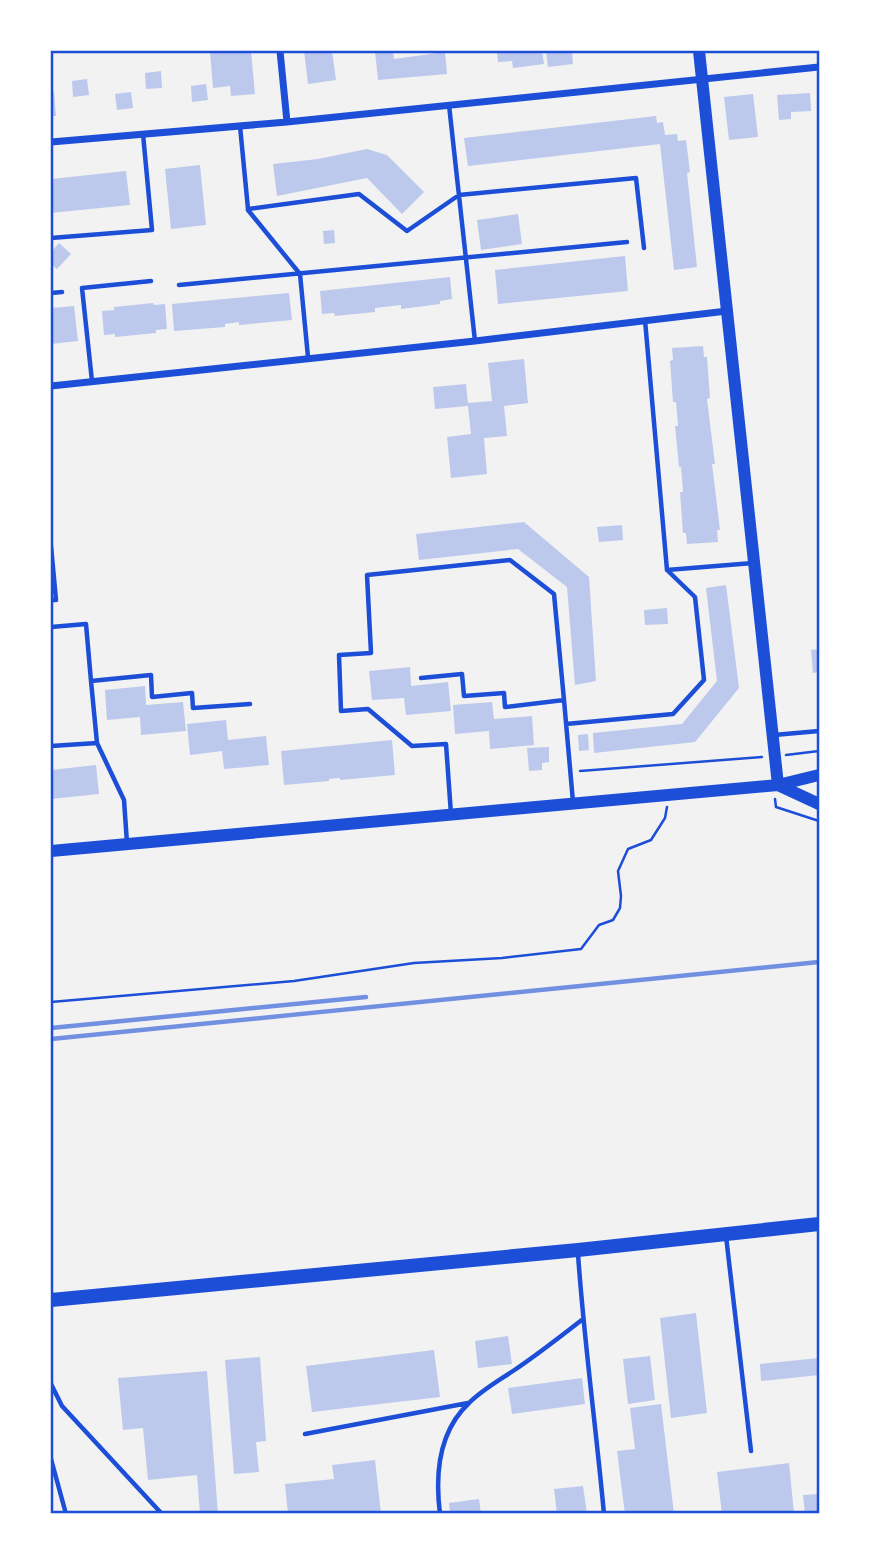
<svg xmlns="http://www.w3.org/2000/svg" width="870" height="1565" viewBox="0 0 870 1565" font-family="'Open Sans',sans-serif">
<style>
.building{fill:#bdc9ec}
.lines{fill:none;stroke-linecap:round;stroke-linejoin:round}
.path{stroke:#1d4ed8;stroke-width:2.5}
.service{stroke:#1d4ed8;stroke-width:4.5}
.minor{stroke:#1d4ed8;stroke-width:7}
.secondary{stroke:#1d4ed8;stroke-width:12}
.trunk{stroke:#1d4ed8;stroke-width:14}
.rail{stroke:#7290e2;stroke-width:4.5}
.neatline{fill:none;stroke:#1d4ed8;stroke-width:2.5}
</style>
<rect width="100%" height="100%" fill="#f2f2f2"/>
<path class="building" d="M210 51H251L255 94 231 96 230 86 213 88Z
M304 51H332L336 80 308 84Z
M375 51H393L394 59 445 52 447 74 378 80Z
M497 51H542L544 64 513 68 512 61 498 62Z
M546 51H572L573 64 548 67Z
M161 71 162 88 146 89 145 73Z
M87 79 89 95 73 97 72 81Z
M206 84 208 100 192 102 191 86Z
M54 92 56 116H51V93Z
M131 92 133 108 117 110 115 94Z
M810 93 811 111 791 112V119L779 120 777 95Z
M753 94 758 137 729 140 724 97Z
M656 116 657 123 663 122 665 135 677 134 678 141 686 140 690 172 687 173 697 267 674 270 660 144 468 166 464 138Z
M367 149 387 155 424 192 402 214 367 178 277 196 273 164 318 159Z
M200 165 206 225 171 229 165 169Z
M126 171 130 205 51 213V179Z
M518 214 522 244 481 250 477 220Z
M334 230 335 243 324 244 323 231Z
M59 243 71 254 57 269 51 264V252Z
M625 256 628 291 498 304 495 270Z
M450 277 452 299 440 301V304L401 309V305L375 308V312L335 316 334 313 322 314 320 291Z
M289 293 292 320 239 325V322L225 324V327L174 331 172 304Z
M153 303 154 305 165 304 167 329 156 330V333L115 337V334L104 335 102 311 114 310V307Z
M74 306 78 341 51 344V308Z
M703 346 704 357H707L710 398 707 399 715 464H712L720 530H717L718 542 687 544 686 533H683L680 492H683L682 479 681 467H679L675 426H678L677 413 676 402H673L670 361 673 360 672 348Z
M524 359 528 403 504 406 507 436 484 438 487 474 451 478 447 437 471 434 468 406 435 409 433 387 466 384 468 403 492 401 488 363Z
M524 522 589 577 596 681 575 685 567 587 518 549 419 560 416 534Z
M622 525 623 540 599 542 597 527Z
M726 585 739 688 695 742 594 753 593 733 682 724 717 681 706 588Z
M667 608 668 624 645 625 644 610Z
M819 649V672L813 673 811 650Z
M410 667 411 686 448 682 451 711 406 715 404 698 372 700 369 671Z
M145 686 146 705 183 702 186 731 141 735 140 717 107 720 105 690Z
M492 702 494 719 532 716 534 745 490 749 489 731 455 734 453 705Z
M226 720 228 740 266 736 269 765 224 769 222 751 190 755 187 724Z
M588 734 589 750 579 751 578 735Z
M392 740 395 775 340 780V778L329 779V781L284 785 281 751Z
M549 747V762L542 763V770L529 771 527 748Z
M96 765 99 794 51 799V770Z
M696 1313 707 1413 671 1418 660 1318Z
M508 1336 512 1364 478 1368 475 1341Z
M434 1350 440 1397 312 1412 306 1366Z
M650 1356 655 1400 628 1404 623 1359Z
M260 1357 266 1441 256 1442 259 1472 234 1474 225 1360Z
M819 1358V1375L761 1381 760 1364Z
M207 1371 218 1514H200L197 1475 148 1480 143 1428 123 1430 118 1378Z
M582 1378 585 1404 512 1414 508 1388Z
M661 1404 674 1514H625L617 1451 635 1449 630 1408Z
M375 1460 381 1514H288L285 1484 334 1479 332 1465Z
M789 1463 794 1513 722 1514 717 1472Z
M583 1486 587 1514H557L554 1489Z
M819 1494V1514H805L803 1495Z
M479 1499 481 1514H450L449 1503Z"/>
<g class="lines">
<path class="path" d="M786 755 819 751
M580 771 762 757
M775 799 776 807 819 821
M51 1002 294 981 414 963 502 958 581 949 599 925 613 920 620 908 621 896 618 871 628 849 651 840 665 818 667 807"/>
<path class="service" d="M449 105 475 341
M240 126 248 209 359 194 407 231 459 195 636 178 644 248
M248 210 300 274 308 357
M51 238 152 230 143 134
M179 285 627 242
M51 293 62 292
M645 320 667 570
M92 381 82 288 151 281
M51 546 56 600H51
M51 627 86 624 91 681
M421 678 462 674 464 696 504 693 505 707 564 700 573 802
M566 724 673 714 704 680 695 597 667 570 753 563
M774 735 819 731
M51 746 97 743
M451 814 446 744 412 746 368 709 341 711 339 655 371 653 367 575 510 560 554 594 564 700
M127 843 124 800 97 743 91 681 151 675 152 697 192 693 193 708 250 704
M726 1236 751 1451
M578 1254C584 1341 596 1427 604 1514
M51 1384 62 1406 162 1514
M305 1434 468 1403
M51 1459 66 1514
M440 1514C435 1475 438 1432 469 1403 482 1390 498 1381 513 1371 537 1355 560 1337 583 1319"/>
<path class="minor" d="M280 51 287 122
M51 142 287 122 819 67
M51 386 475 341 727 311"/>
<path class="secondary" d="M699 51 778 785
M778 785 819 804
M51 851 778 785 819 775"/>
<path class="trunk" d="M51 1300 578 1250 819 1224"/>
<path class="rail" d="M51 1028 366 997
M51 1039 819 962"/>
</g>
<rect width="870" height="1565" fill="none" stroke="#ffffff" stroke-width="105"/>
<rect x="52" y="52" width="766" height="1460" class="neatline"/>
</svg>
